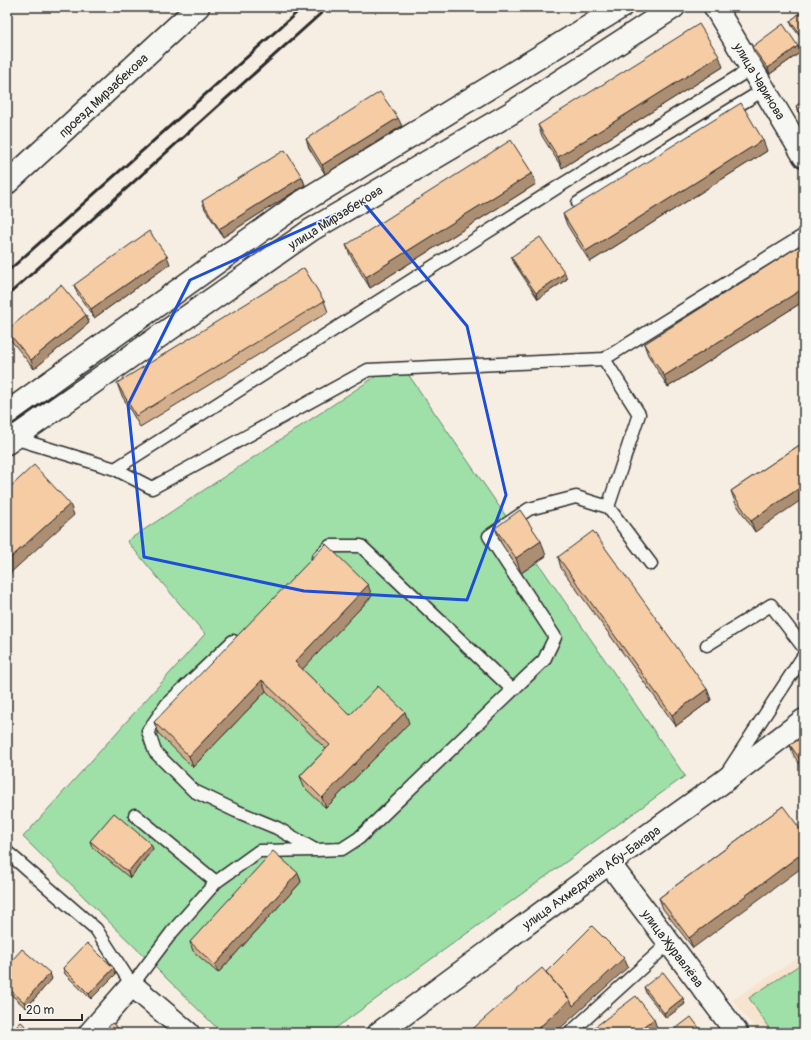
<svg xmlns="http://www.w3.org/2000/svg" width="811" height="1040" viewBox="0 0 811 1040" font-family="Pangolin,sans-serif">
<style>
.built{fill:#f6e4cf}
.green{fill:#9fdfa8;stroke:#65856a}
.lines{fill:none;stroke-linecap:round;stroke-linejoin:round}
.lane-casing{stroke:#2b2b2b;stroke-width:15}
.street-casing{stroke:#2b2b2b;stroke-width:25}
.primary-casing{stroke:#2b2b2b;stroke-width:25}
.lane{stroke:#f6f6f2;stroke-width:12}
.street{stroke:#f6f6f2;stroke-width:22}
.primary{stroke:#f6f6f2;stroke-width:22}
.rail{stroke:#2b2b2b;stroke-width:3}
.wall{fill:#d3af8d;stroke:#2b2b2b}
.shaded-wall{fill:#ac8f73;stroke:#2b2b2b}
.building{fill:#f5cca4;stroke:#2b2b2b}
.marked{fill:none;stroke:#1d4ed8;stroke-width:3;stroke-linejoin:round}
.labels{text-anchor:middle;stroke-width:3;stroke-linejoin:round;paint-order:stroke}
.street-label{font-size:13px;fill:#2b2b2b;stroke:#f6f6f2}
</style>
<rect width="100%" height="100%" fill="#f6eee2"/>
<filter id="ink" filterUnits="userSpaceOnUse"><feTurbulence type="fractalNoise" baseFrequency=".025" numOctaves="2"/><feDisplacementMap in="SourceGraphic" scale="8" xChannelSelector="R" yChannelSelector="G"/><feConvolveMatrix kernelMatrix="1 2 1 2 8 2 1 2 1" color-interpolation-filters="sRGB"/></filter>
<g filter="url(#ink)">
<path class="built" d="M804 954V1033H759L732 1000Z"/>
<path class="green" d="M399 361 685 776 329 1033H222L23 837 205 634 127 541Z
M804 962V1033H772L749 998Z"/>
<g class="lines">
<g class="lane-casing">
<path id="lane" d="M578 203 765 89
M604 359 804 235
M7 427 14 438 115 469 152 488 368 370 604 359 639 414 608 507 651 564
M115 469 558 187 752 68
M318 558 330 546H361L513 690
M233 641 167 704 148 731 155 752 194 791 236 811 277 828 315 850
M707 645 771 605 804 648
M728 771 804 655
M135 815 216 882
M7 852 96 929 132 985 172 932 216 882 259 851 316 850 342 849 359 838 544 660 555 637 489 536 529 509 576 497 608 507
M570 1033 669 943"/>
</g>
<g class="street-casing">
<path id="street" d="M715 7 804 156
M7 183 198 7
M609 863 737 1033
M90 1033 132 985 188 1033
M379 1033 609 863 720 784 804 720"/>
</g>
<g class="primary-casing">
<path id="primary" d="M7 413 297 205 621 7
M7 443 311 230 511 113 674 7"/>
</g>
<use href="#lane" class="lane"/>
<use href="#street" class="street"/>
<use href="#primary" class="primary"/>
<path class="rail" d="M7 272 303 7
M7 296 328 7"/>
</g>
<path class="wall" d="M804 10V42L792 26 790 21Z
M798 46 801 52 770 74 754 52 752 47Z
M723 67 562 168 542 136 538 125Z
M804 100V121L798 111 796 106Z
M402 126 325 174 309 148 306 139Z
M767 151 590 262 567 225 563 214Z
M302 177 305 185 223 237 205 209 202 201Z
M536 184 370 288 350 255 346 245Z
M804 243V301L668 387 648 355 644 344Z
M511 257 567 279 538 299 514 263Z
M170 264 94 318 77 293 74 285Z
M324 301 328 312 140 427 121 394 117 383Z
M89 323 34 369 10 339 7 332V330Z
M804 442 755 532 735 502 731 491Z
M495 528 546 556 521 573 501 543Z
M558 557 707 689 711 700 676 726 561 568Z
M372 596 302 669 350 715 409 723 326 808 304 787 300 776 326 749 266 691 193 767 158 733 154 722Z
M804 736V770L794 756 790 745Z
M783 806 693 948 663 909 659 898Z
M90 841 153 849 130 878 92 847Z
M298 873 301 882 218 973 193 951 190 942Z
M7 966 52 979 26 1008 7 991Z
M63 968 116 974 91 999 65 974Z
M644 987 685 1004 666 1018 646 993Z"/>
<path class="shaded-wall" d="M798 46 801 52 770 74 768 68Z
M719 56 723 67 562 168 558 157Z
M398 118 402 126 325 174 322 165Z
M763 140 767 151 590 262 586 251Z
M532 173 536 184 370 288 366 277Z
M302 177 305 185 223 237 219 229Z
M167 256 170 264 94 318 91 309Z
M565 273 567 279 538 299 536 293Z
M804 288V301L668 387 664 376Z
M86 315 89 323 34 369 31 360Z
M804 485V498L755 532 751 521Z
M70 504 74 515 7 576V561Z
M541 541 546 556 521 573 516 558Z
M368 585 372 596 299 673 295 662Z
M262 680 266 691 193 767 189 756Z
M707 689 711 700 676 726 672 715Z
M405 712 409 723 326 808 322 798Z
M151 844 153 849 130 878 128 872Z
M804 852V866L693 948 689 938Z
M298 873 301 882 218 973 215 965Z
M624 958 628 967 555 1033H533L570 1000Z
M114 968 116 974 91 999 89 994Z
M50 973 52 979 26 1008 24 1002Z
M683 998 685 1004 666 1018 664 1013Z
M654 1019 657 1028 650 1033H636Z"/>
<path class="building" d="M804 10V39L790 21Z
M699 24 719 56 558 157 538 125Z
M783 24 798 46 768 68 752 47Z
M380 92 398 118 322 165 306 139Z
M804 100V118L796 106Z
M741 103 763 140 586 251 563 214Z
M511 140 532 173 366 277 346 245Z
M285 150 302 177 219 229 202 201Z
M149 231 167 256 91 309 74 285Z
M540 237 565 273 536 293 511 257Z
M804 243V288L664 376 644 344Z
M304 268 324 301 136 416 117 383Z
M61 285 86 315 31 360 7 331V330Z
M804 442V485L751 521 731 491Z
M34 465 70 504 7 561V490Z
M520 510 541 541 516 558 495 528Z
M593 531 707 689 672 715 558 557Z
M326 544 368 585 295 662 350 715 378 686 405 712 322 798 300 776 330 745 262 680 189 756 154 722Z
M804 736V765L790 745Z
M783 806 804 834V852L689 938 659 898Z
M114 813 151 844 128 872 90 841Z
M273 851 298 873 215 965 190 942Z
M592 926 624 958 573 1006 570 1000 546 972Z
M87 943 114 968 89 994 63 968Z
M22 949 50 973 24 1002 7 987V966Z
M542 968 570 1000 533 1033H468Z
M663 972 683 998 664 1013 644 987Z
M636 996 654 1019 636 1033H587Z
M691 1017 703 1033H670Z
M21 1022 33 1033H10Z
M112 1023 124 1033H103Z"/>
</g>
<path class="marked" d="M363 202 467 326 506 495 467 600 304 591 144 557 128 405 190 280Z"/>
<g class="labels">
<g class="street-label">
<text transform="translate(760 81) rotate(59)" y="5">улица Чаринова</text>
<text transform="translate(103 95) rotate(-43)" y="5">проезд Мирзабекова</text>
<text transform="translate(335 217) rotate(-32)" y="5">улица Мирзабекова</text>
<text transform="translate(591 877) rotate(-36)" y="5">улица Ахмедхана Абу-Бакара</text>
<text transform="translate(673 948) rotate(53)" y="5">улица Журавлёва</text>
</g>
</g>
<rect width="811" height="1040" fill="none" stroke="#f6f6f2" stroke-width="24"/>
<rect x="12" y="12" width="787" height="1016" fill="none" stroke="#2b2b2b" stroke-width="1.5" filter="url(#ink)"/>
<path d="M20 1014v6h62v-6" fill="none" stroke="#2b2b2b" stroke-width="2"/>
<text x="26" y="1014" font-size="12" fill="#2b2b2b" stroke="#f6f6f2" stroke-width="3" paint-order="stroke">20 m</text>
</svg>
